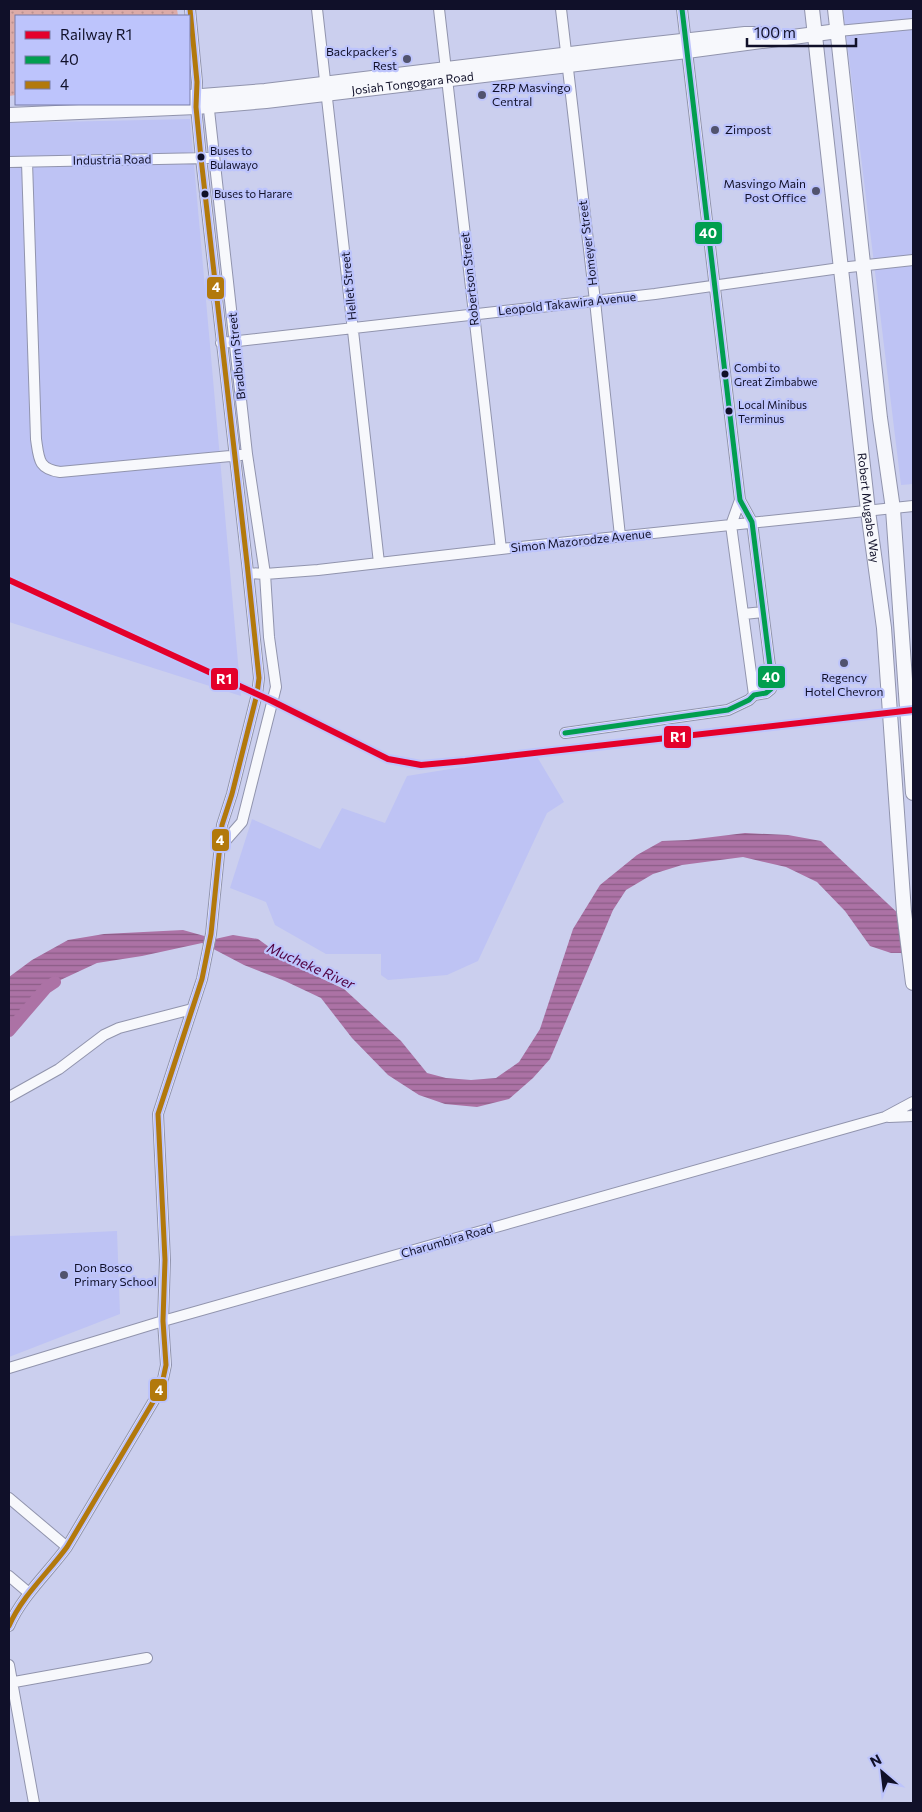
<svg xmlns="http://www.w3.org/2000/svg" width="922" height="1812" viewBox="0 0 922 1812" font-family="Commissioner,sans-serif">
<style>
.built{fill:#bec3f4}
.grass{fill:url(#grass-dots)}
.water{fill:url(#water-rules)}
.lines{fill:none;stroke-linecap:round;stroke-linejoin:round}
.river{stroke:#ac72a5;stroke-width:12}
.minor-casing{stroke:#9194ad;stroke-width:12}
.highway-casing{stroke:#9194ad;stroke-width:16}
.minor{stroke:#f7f8fc;stroke-width:10}
.highway{stroke:#f7f8fc;stroke-width:14}
.bus-1-casing{stroke:#bdc4fc;stroke-width:9}
.bus-2-casing{stroke:#bdc4fc;stroke-width:9}
.bus-1{stroke:#019e4f;stroke-width:5}
.bus-2{stroke:#b2790c;stroke-width:5}
.rail-1-casing{stroke:#bdc4fc;stroke-width:10}
.rail-1{stroke:#e4002b;stroke-width:6}
.poi-dot{fill:#51536e;stroke:#bdc4fc;stroke-width:2}
.bus-dot{fill:#101029;stroke:#bdc4fc;stroke-width:2}
.labels{text-anchor:middle;stroke-width:4.5;stroke-linejoin:round;paint-order:stroke}
.bus-label{font-size:11px;fill:#101029;stroke:#bdc4fc;text-anchor:start}
.poi-label{font-size:12px;fill:#101029;stroke:#bdc4fc;text-anchor:start}
.street-label{font-size:12px;fill:#101029;stroke:#bdc4fc}
.water-label{font-size:14px;font-style:italic;fill:#510040;stroke:#bdc4fc}
.line-badge{stroke:#bdc4fc;stroke-width:2}
.badge-label{font-size:14px;text-anchor:middle;font-weight:bold;fill:#fff}
</style>
<defs>
<pattern id="grass-dots" width="8" height="8" patternUnits="userSpaceOnUse" patternTransform="scale(1.25)"><rect width="8" height="8" fill="#dcaba8"/><path d="M2 2h.1M6 6h.1" fill="none" stroke="#bc9291" stroke-width="1.8" stroke-linecap="round"/></pattern>
<pattern id="water-rules" width="6" height="5" patternUnits="userSpaceOnUse" patternTransform="scale(1.25)"><rect width="6" height="5" fill="#ac72a5"/><path d="M0 2.5h6" fill="none" stroke="#8b5c86"/></pattern>
</defs>
<rect width="100%" height="100%" fill="#cbcfee"/>
<path class="built" d="M843 9H913V484L901 485Z
M190 119 241 696 9 622V123Z
M536 755 564 802 547 813 478 961 447 975 388 980 381 975V954H326L275 925 266 902 230 888 252 819 320 849 342 808 385 823 407 776Z
M117 1231 120 1314 9 1357V1236Z"/>
<path class="grass" d="M9 9H177L178 16H16V95L9 96Z"/>
<path class="water" d="M745 833 788 835 821 841 903 918 913 922V953H891L870 946 845 911 817 882 786 867 743 857 682 865 653 874 626 890 613 910 550 1059 533 1078 509 1099 477 1107 445 1104 419 1095 388 1075 352 1038 321 998 285 981 244 965 202 943 142 956 97 963 54 983 28 1003 9 1024V977L32 960 68 940 104 934 183 930 215 939 233 935 258 939 297 967 344 989 401 1041 427 1073 446 1078 471 1080 496 1078 519 1062 540 1029 573 929 600 885 637 855 662 841 688 840Z"/>
<g class="lines">
<path class="river" d="M9 1031 46 988 55 982"/>
<g class="minor-casing">
<path id="minor" d="M317 9 379 563
M439 9 501 549
M561 9 595 301 620 536
M838 31 913 24
M208 101 247 454 265 574 269 637 276 687 242 822 220 847
M9 162 208 158
M27 162 36 439C39 459 38 469 60 472L241 455
M221 343 655 294 840 268 913 260
M740 500 731 525 754 695
M248 573 265 574 318 570 501 549 913 506
M744 614 763 612
M565 733 728 710 749 700 754 695 766 693 771 689 772 682 752 522 740 500 682 9
M9 1097 59 1069 104 1035 119 1028 192 1009
M889 1117 913 1116
M9 1368 163 1321 885 1117 913 1102
M9 1498 67 1547
M9 1576 29 1593
M9 1626C22 1596 48 1573 67 1547L156 1397 163 1379 166 1365 163 1321 165 1260 158 1114 202 979 211 934 222 825 232 794 257 694 259 678 247 563 201 158 196 107 197 82 190 9
M9 1665 34 1803
M9 1683 147 1658"/>
</g>
<g class="highway-casing">
<g id="highway">
<path id="s1" d="M812 9 868 511 884 628 904 912 913 983"/>
<path d="M835 9 880 418 893 509 913 793"/>
<path d="M189 97 265 91 628 47 745 34H766"/>
<path id="s2" d="M9 115 196 107 266 101 687 51 838 31"/>
</g>
</g>
<use href="#minor" class="minor"/>
<use href="#highway" class="highway"/>
<g class="bus-1-casing">
<path id="bus-1" d="M565 733 728 710 749 700 754 695 766 693 771 689 772 682 752 522 740 500 682 9"/>
</g>
<g class="bus-2-casing">
<path id="bus-2" d="M9 1626C22 1596 48 1573 67 1547L156 1397 163 1379 166 1365 163 1321 165 1260 158 1114 202 979 211 934 222 825 232 794 257 694 259 678 247 563 201 158 196 107 197 82 190 9"/>
</g>
<use href="#bus-1" class="bus-1"/>
<use href="#bus-2" class="bus-2"/>
<g class="rail-1-casing">
<path id="rail-1" d="M9 580 272 701 388 759 421 765 465 761 913 710"/>
</g>
<use href="#rail-1" class="rail-1"/>
</g>
<g class="poi-dot">
<circle cx="407" cy="59" r="5"/>
<circle cx="482" cy="95" r="5"/>
<circle cx="715" cy="130" r="5"/>
<circle cx="816" cy="191" r="5"/>
<circle cx="844" cy="663" r="5"/>
<circle cx="64" cy="1275" r="5"/>
</g>
<g class="bus-dot">
<circle cx="201" cy="157" r="4.5"/>
<circle cx="205" cy="194" r="4.5"/>
<circle cx="725" cy="374" r="4.5"/>
<circle cx="729" cy="411" r="4.5"/>
</g>
<g class="labels">
<g class="bus-label">
<text x="210" y="155">Buses to<tspan x="210" dy="14">Bulawayo</tspan></text>
<text x="214" y="198">Buses to Harare</text>
<text x="734" y="372">Combi to<tspan x="734" dy="14">Great Zimbabwe</tspan></text>
<text x="738" y="409">Local Minibus<tspan x="738" dy="14">Terminus</tspan></text>
</g>
<g class="poi-label">
<text x="397" y="56" text-anchor="end">Backpacker's<tspan x="397" dy="14">Rest</tspan></text>
<text x="492" y="92">ZRP Masvingo<tspan x="492" dy="14">Central</tspan></text>
<text x="725" y="134">Zimpost</text>
<text x="806" y="188" text-anchor="end">Masvingo Main<tspan x="806" dy="14">Post Office</tspan></text>
<text x="844" y="682" text-anchor="middle">Regency<tspan x="844" dy="14">Hotel Chevron</tspan></text>
<text x="74" y="1272">Don Bosco<tspan x="74" dy="14">Primary School</tspan></text>
</g>
<g class="street-label">
<text dy="4" stroke="none"><textPath href="#s2" startOffset="405">Josiah Tongogara Road</textPath></text>
<text transform="translate(112 160) rotate(-1)" y="4">Industria Road</text>
<text transform="translate(588 243) rotate(-97)" y="4">Homeyer Street</text>
<text transform="translate(470 279) rotate(-96)" y="4">Robertson Street</text>
<text transform="translate(349 286) rotate(-96)" y="4">Hellet Street</text>
<text transform="translate(567 304) rotate(-6)" y="4">Leopold Takawira Avenue</text>
<text transform="translate(237 356) rotate(-96)" y="4">Bradburn Street</text>
<text dy="4" stroke="none"><textPath href="#s1" startOffset="502">Robert Mugabe Way</textPath></text>
<text transform="translate(581 541) rotate(-6)" y="4">Simon Mazorodze Avenue</text>
<text transform="translate(447 1241) rotate(-16)" y="4">Charumbira Road</text>
</g>
<g class="water-label">
<text transform="translate(311 966) rotate(24)" y="5">Mucheke River</text>
</g>
</g>
<g class="line-badge">
<rect x="694" y="221" width="29" height="24" rx="5" fill="#019e4f"/>
<rect x="206" y="276" width="19" height="24" rx="5" fill="#b2790c"/>
<rect x="757" y="665" width="29" height="24" rx="5" fill="#019e4f"/>
<rect x="210" y="667" width="29" height="24" rx="5" fill="#e4002b"/>
<rect x="663" y="725" width="29" height="24" rx="5" fill="#e4002b"/>
<rect x="211" y="828" width="19" height="24" rx="5" fill="#b2790c"/>
<rect x="149" y="1378" width="19" height="24" rx="5" fill="#b2790c"/>
</g>
<g class="badge-label">
<text x="708" y="238">40</text>
<text x="216" y="292">4</text>
<text x="771" y="682">40</text>
<text x="224" y="684">R1</text>
<text x="678" y="742">R1</text>
<text x="220" y="845">4</text>
<text x="159" y="1395">4</text>
</g>
<rect width="922" height="1812" fill="none" stroke="#101029" stroke-width="20"/>
<rect x="15" y="15" width="175" height="90" fill="#bdc4fc" stroke="#787ca8"/>
<rect x="25" y="31" width="25" height="8" fill="#e4002b" stroke="#787ca8"/>
<text x="60" y="40" font-size="15" fill="#101029">Railway R1</text>
<rect x="25" y="56" width="25" height="8" fill="#019e4f" stroke="#787ca8"/>
<text x="60" y="65" font-size="15" fill="#101029">40</text>
<rect x="25" y="81" width="25" height="8" fill="#b2790c" stroke="#787ca8"/>
<text x="60" y="90" font-size="15" fill="#101029">4</text>
<g transform="translate(882 1772) rotate(332)" stroke="#bdc4fc" stroke-width="4" paint-order="stroke">
<path d="M0-4L9 19L0 12L-9 19Z" fill="#101029"/>
<text y="-8" font-size="14" font-weight="bold" text-anchor="middle" fill="#101029">N</text>
</g>
<path d="M747 38v8h109v-8" fill="none" stroke="#101029" stroke-width="2.5"/>
<text x="754" y="38" font-size="15" fill="#101029" stroke="#bdc4fc" stroke-width="4" paint-order="stroke">100 m</text>
</svg>
